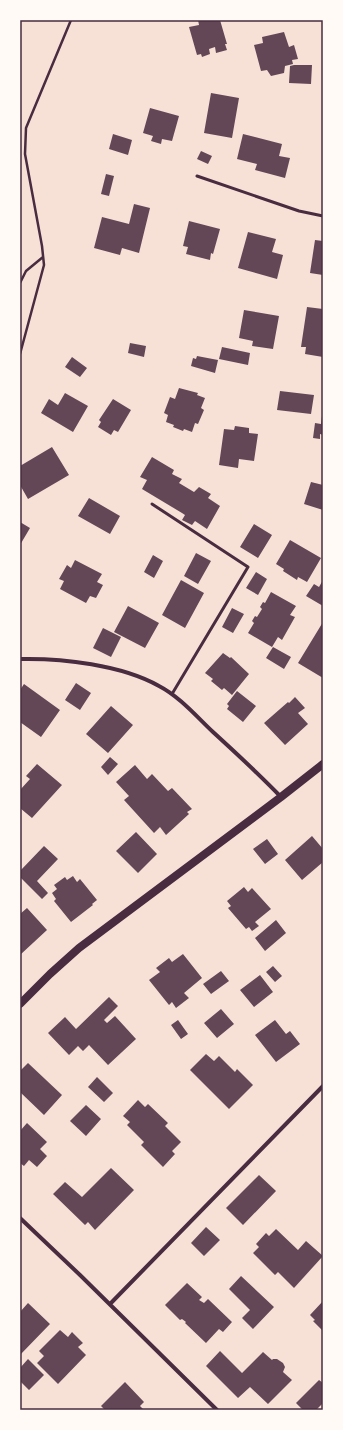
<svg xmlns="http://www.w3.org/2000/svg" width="343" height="1430" viewBox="0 0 343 1430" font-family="'IBM Plex Serif',serif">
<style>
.building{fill:#644757}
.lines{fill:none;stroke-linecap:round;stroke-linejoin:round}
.path{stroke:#4a2c40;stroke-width:2.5}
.service{stroke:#4a2c40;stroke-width:3}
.minor{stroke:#4a2c40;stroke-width:4}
.secondary{stroke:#4a2c40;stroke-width:8}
.neatline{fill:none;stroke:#4a2c40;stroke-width:1.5}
</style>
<rect width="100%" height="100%" fill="#f7e1d7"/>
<path class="building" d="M198 20H211V21L220 20 227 44H225L227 50 216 53 215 47 209 49 210 54 202 57 201 54 197 55 189 27 199 25Z
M284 32 289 47 294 45 298 59 292 60 293 64 285 66 284 73 271 76 267 70 261 71 254 45 263 43 262 37Z
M294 65H312L311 84 289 83 290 66Z
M211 93 239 98 232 138 204 133Z
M150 108 179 116 172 141 162 139 161 144 151 141 153 136 143 133Z
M113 134 132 140 128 155 109 149Z
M243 134 282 144 279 156 290 158 285 178 255 170 257 164 237 159Z
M201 151 212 156 208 164 197 159Z
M106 174 114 176 109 196 101 194Z
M134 204 150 208 139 253 122 248 120 255 94 248 102 217 129 224Z
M189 221 220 229 213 254 211 253 210 260 186 254 188 247 183 246Z
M248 232 276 239 272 252 283 255 277 279 238 268Z
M315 240 323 241V275L310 273Z
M307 307 323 309V357L305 354 306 347H301Z
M244 310 279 316 273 349 252 346 253 341 239 338Z
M130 343 146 346 144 357 128 353Z
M222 347 250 353 248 365 219 359Z
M197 356 218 360 215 373 191 366 193 358 196 359Z
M72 357 87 368 80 377 65 367Z
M179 388 198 393 197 395 205 398 201 408 204 410 198 424 195 423 192 432 184 429 183 431 173 427 174 425 166 422 168 415 164 413 170 397 175 399Z
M280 391 314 395 311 414 277 410Z
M65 393 88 406 73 432 41 413 49 399 58 405Z
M113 399 131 410 118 432 114 430 111 435 98 427 101 422 99 420Z
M322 416H323V435L320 434V439L313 438 315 423 321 424Z
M235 426 249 428V433L258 434 254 461 239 459 238 468 219 465 224 429 234 430Z
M52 447 69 475 28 499 20 485V466Z
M152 457 174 470 172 474 182 479 179 483 194 492 199 487 211 494 208 498 220 506 207 529 195 521 192 525 182 520 185 515 182 513 142 489 147 480 140 477Z
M311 482 323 485V510L304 504Z
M89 498 120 516 110 534 78 516Z
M20 522 30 528 20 545Z
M254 524 272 535 258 558 240 547Z
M290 540 321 558 307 582 298 577 297 580 283 571 284 569 276 564Z
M196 553 211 561 198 584 184 576Z
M153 555 163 561 154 578 144 572Z
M75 560 102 574 97 582 103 585 96 598 90 596 86 603 60 589 64 581 59 579 67 565 71 568Z
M256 572 267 579 258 595 246 588Z
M181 580 204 593 185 628 162 615Z
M323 580V606L306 596 314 584 319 587Z
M271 592 296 606 290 615 295 617 282 640 278 637 272 647 248 633 254 623 252 621 255 616 257 617 262 609 260 607 263 602 265 603Z
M128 606 159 623 145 648 114 632Z
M232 608 244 614 233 633 222 627Z
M323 622V678L298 663Z
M103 628 121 637 111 657 93 648Z
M273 647 291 657 284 669 266 658Z
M223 653 230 658 231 657 249 674 232 695 224 688 222 690 211 681 213 679 205 673Z
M76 683 91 693 80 710 65 700Z
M24 684 60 710 41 737 20 722V690Z
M237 691 256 706 243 722 227 709 229 706 227 704Z
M295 697 305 708 298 713 308 724 285 745 264 723 288 702 289 703Z
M111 706 133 725 108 753 86 734Z
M110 757 118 764 108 775 101 767Z
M37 764 62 785 32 818 20 808V790L30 779 26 776Z
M135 765 147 779 152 774 168 791 172 788 192 809 187 812 189 814 166 835 160 827 154 833 124 800 129 796 116 782Z
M136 832 157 854 138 873 116 851Z
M312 836 323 849V862L302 880 285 860Z
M267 839 278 854 265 864 253 849Z
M44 846 58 859 37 881 48 893 42 899 20 877V871Z
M73 876 77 882 80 879 97 900 92 904 93 905 71 922 54 901 56 899 52 893 57 889 54 885 65 877 67 880Z
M244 887 248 892 252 888 271 909 255 922 259 926 252 931 249 927 246 929 228 908 231 906 227 901Z
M27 908 47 930 20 955V914Z
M276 920 286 933 265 951 255 938Z
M183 954 202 978 184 993 189 998 176 1008 172 1002 169 1005 149 980 160 972 156 968 169 958 172 962Z
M273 966 282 976 275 982 266 972Z
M221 971 229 981 211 994 203 984Z
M260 975 273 992 254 1007 240 990Z
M109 997 118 1006 104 1020 107 1023 115 1016 136 1039 108 1065 89 1045 83 1051 78 1046 69 1055 48 1033 65 1017 76 1029Z
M221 1009 234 1024 217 1038 204 1023Z
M178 1020 188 1034 181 1039 171 1025Z
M275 1020 286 1034 290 1031 300 1044 276 1062 255 1035Z
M206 1054 214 1061 219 1056 235 1072 237 1069 253 1085 229 1109 190 1070Z
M28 1063 62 1095 44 1115 20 1092V1071Z
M97 1077 113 1093 104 1102 88 1087Z
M138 1100 145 1107 148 1104 168 1123 165 1126 181 1142 172 1151 175 1154 163 1167 141 1145 144 1142 127 1125 130 1122 123 1116Z
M86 1105 101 1119 86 1136 70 1121Z
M27 1123 47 1142 40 1149 47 1156 37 1167 29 1160 24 1166 20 1163V1131Z
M111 1168 134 1190 95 1230 88 1222 85 1225 53 1194 65 1182 82 1197Z
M259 1175 276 1191 243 1225 226 1208Z
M206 1227 220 1240 204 1256 191 1243Z
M276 1229 298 1250 306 1241 323 1256 294 1288 278 1272 275 1275 253 1253 259 1247 256 1244 266 1233 269 1236Z
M241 1276 274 1307 253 1329 242 1318 250 1310 229 1289Z
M187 1283 202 1297 199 1300 204 1303 208 1299 232 1322 223 1332 219 1329 206 1343 185 1323 186 1322 182 1319 180 1320 165 1305Z
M323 1301V1331L313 1321 315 1320 310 1315Z
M28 1303 50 1324 20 1355V1312Z
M60 1330 68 1337 72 1332 83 1343 78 1347 86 1355 58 1384 37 1363 44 1356 39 1351Z
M220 1351 242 1373 263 1352 272 1360 273 1359H277L283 1363 285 1367 283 1372 292 1380 268 1404 250 1387 238 1398 206 1366Z
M28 1359 44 1375 29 1390 20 1381V1368Z
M319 1380 323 1383V1403L316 1410H303L296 1403Z
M125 1382 144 1402 140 1406 144 1410H105L101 1406Z"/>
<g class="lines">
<path class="path" d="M20 283 26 271 43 257
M20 354 44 265 42 246 25 154 26 128 71 20"/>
<path class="service" d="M197 176 299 211 323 216
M152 504 248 567 172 694"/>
<path class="minor" d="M20 659C62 658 122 665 159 686 180 697 196 716 213 732 236 753 259 774 281 797
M20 1218 80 1275 217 1410
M110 1304 323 1086"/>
<path class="secondary" d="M20 1004 50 974 79 948 281 797 323 764"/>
</g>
<rect width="343" height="1430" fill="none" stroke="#fffaf5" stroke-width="42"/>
<rect x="21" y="21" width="301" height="1388" class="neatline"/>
</svg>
